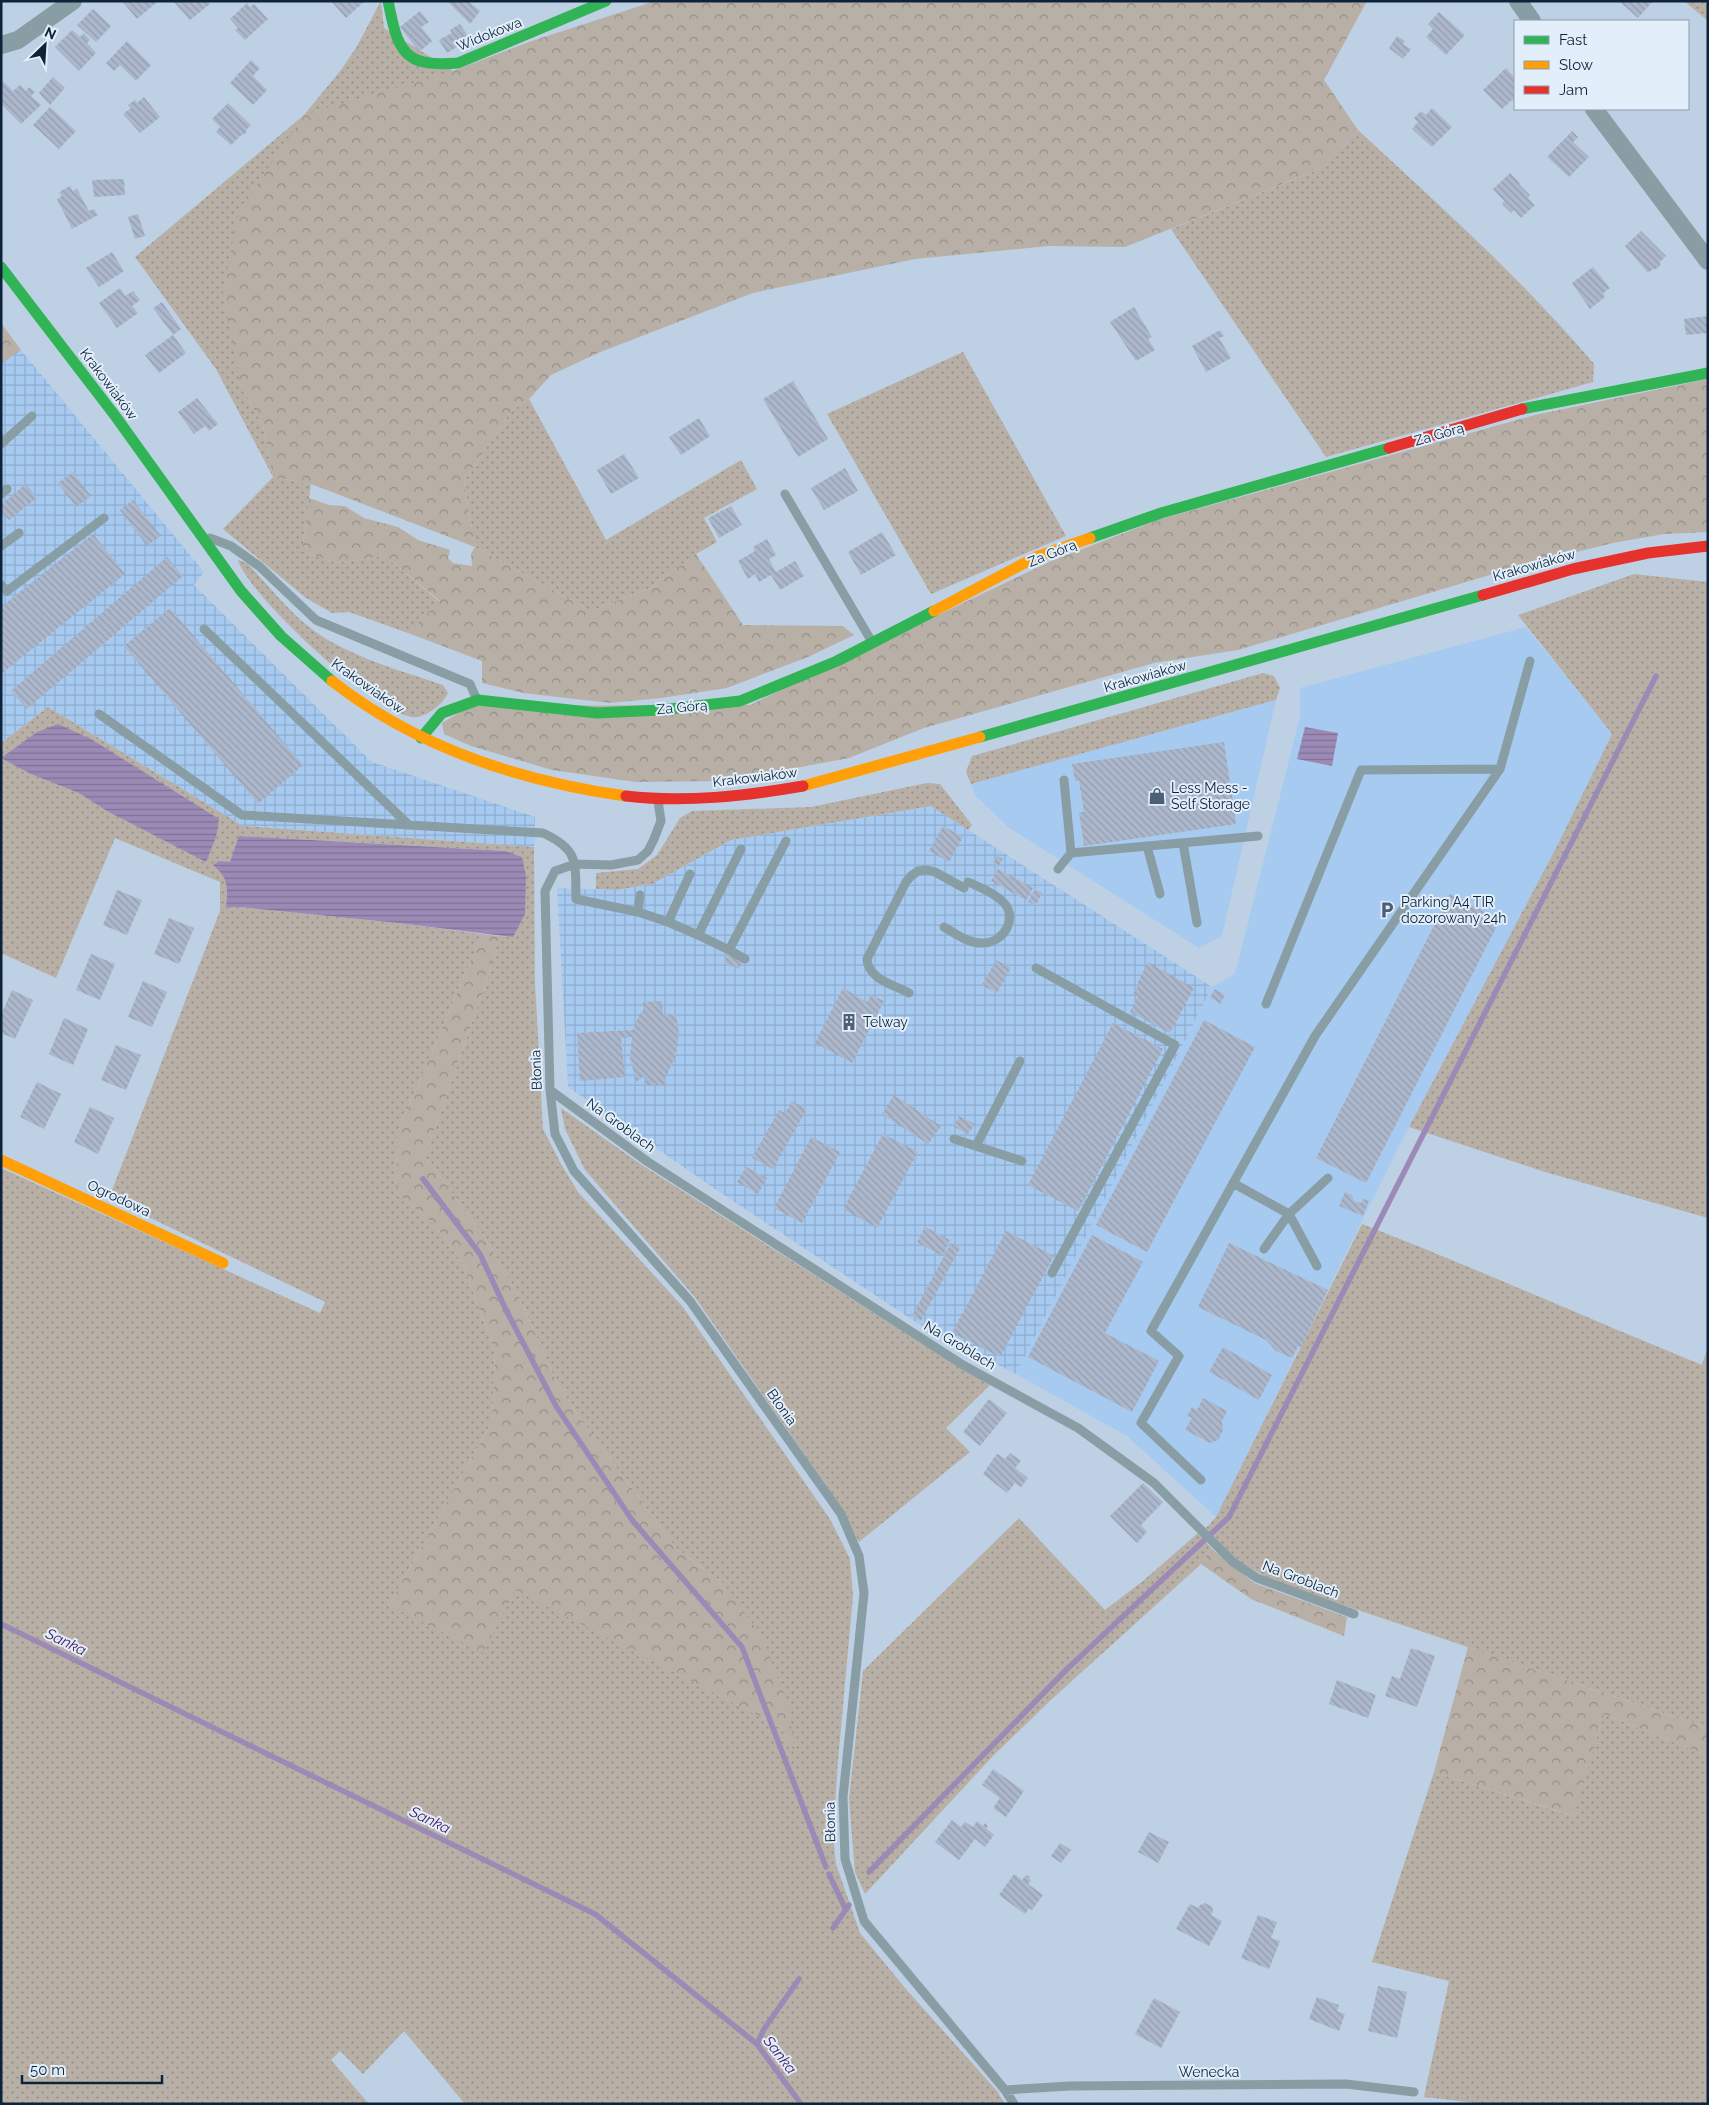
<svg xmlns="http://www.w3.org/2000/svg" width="1709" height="2105" viewBox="0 0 1709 2105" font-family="Raleway,sans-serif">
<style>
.built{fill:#a7caf1}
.industrial{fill:url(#industrial-grid)}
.grass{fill:url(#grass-dots);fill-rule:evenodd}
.forest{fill:url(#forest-crowns)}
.water{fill:url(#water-rules)}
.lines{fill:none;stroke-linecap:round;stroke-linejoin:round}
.stream{stroke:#9c8ab6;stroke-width:5.5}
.building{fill:url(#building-back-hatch)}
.lane{stroke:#889da4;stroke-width:9}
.street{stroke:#889da4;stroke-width:18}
.fast{stroke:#30b455;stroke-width:11}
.slow{stroke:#ff9f0a;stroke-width:11}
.jam{stroke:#e5322d;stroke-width:11}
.labels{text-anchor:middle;stroke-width:4;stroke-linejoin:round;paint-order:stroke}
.street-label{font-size:14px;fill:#0d233a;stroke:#e2eefa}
.poi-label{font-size:14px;fill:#0d233a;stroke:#e2eefa;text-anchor:start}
.water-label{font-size:15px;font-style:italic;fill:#46195e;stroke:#e2eefa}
</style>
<defs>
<pattern id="industrial-grid" width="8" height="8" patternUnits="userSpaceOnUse" patternTransform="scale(1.25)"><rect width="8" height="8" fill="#a7caf1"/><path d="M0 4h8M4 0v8" fill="none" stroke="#8fadcf"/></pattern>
<pattern id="grass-dots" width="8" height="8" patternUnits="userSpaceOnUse" patternTransform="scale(1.25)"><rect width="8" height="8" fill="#b8b0a6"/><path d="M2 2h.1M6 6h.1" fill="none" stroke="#948f88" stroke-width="1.8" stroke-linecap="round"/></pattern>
<pattern id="forest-crowns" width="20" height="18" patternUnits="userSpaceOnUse" patternTransform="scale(1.25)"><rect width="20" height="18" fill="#b8b0a6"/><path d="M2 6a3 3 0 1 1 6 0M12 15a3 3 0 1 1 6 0" fill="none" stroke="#948f88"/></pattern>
<pattern id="water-rules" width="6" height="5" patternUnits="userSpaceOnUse" patternTransform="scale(1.25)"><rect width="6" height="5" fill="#9c8ab6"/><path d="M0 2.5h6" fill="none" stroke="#7e7095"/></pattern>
<pattern id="building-back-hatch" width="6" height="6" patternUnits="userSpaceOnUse" patternTransform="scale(1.25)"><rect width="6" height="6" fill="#acb7cb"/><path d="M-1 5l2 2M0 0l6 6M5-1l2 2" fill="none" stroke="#939daf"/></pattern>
</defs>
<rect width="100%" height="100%" fill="#bed0e4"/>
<path class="built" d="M1526 627 1612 734 1557 846 1399 1146 1216 1517 1127 1436 1016 1374 1199 1012 1212 987 1235 974 1300 717V688Z
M1276 700 1222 936 1199 948 1008 827 976 796 971 784Z"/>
<path class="industrial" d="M21 350 204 572 194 585 372 762 535 817 534 847 243 826 48 707 1 743V364Z
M931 806 1212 987 1016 1374 917 1323 718 1191 568 1087 557 888 616 890 652 884 731 840Z"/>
<path class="grass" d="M381 1 384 28 453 71 240 384 263 426 273 477 311 484 302 551 336 563 385 556 440 602 408 633 349 612 332 613 306 598 223 529 273 477 216 369 135 257 304 115 341 70 356 48Z
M1684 1H1708V21Z
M1358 130C1439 205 1522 279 1594 364L1593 382 1326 457 1171 229 1320 169Z
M963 352 1066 536 931 594 827 414Z
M529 399 606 540 741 460 757 489 704 518 717 542 696 554 650 588 591 611 475 547 464 481 511 411Z
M238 560 247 563C266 583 283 604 303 622 339 654 399 670 443 685L448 693C443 704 425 719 412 717 375 712 248 595 238 560Z
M1634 574 1708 582V1191L1706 1173 1708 1218 1545 1172 1409 1127 1557 846 1612 734 1518 615Z
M1263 673 1274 676 1280 688 1276 700 971 784 966 772 972 756Z
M48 707 243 826 534 847 535 982 543 1129 561 1164 578 1192 683 1307 830 1519 850 1559 853 1596 838 1761 833 1836 836 1864 860 1933 905 1988 997 2091 1005 2104H465L404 2031 363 2074 340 2051 331 2060 369 2104H1V1168L320 1313 325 1302 109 1198 220 911V882L115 838 56 978 1 953V743ZM240 836 506 851 522 857 513 937 499 936 488 977 425 1156 486 1239 519 1297 556 1381 579 1417 676 1548 724 1584 795 1752 781 1728 761 1717 515 1589 389 1605 492 1422 495 1352 463 1264 435 1225 395 1192 398 1132 482 934 398 923 238 907 226 908 227 884 219 861 230 863Z
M927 783 940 784 972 825 968 830 931 806 731 840 652 884 616 890 596 889V873L638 869 657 855 680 818 692 811 811 807Z
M561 1108 642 1165 963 1370 990 1385 946 1428 970 1452 859 1542 827 1487 694 1296 585 1170 565 1129Z
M1362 1224C1476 1268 1588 1319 1702 1365L1708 1346V1728L1275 1582 1233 1558 1206 1528 1216 1517Z
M1019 1518 1105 1610 1143 1581 1198 1533 1211 1548 1201 1564 1051 1700 993 1756 865 1894 855 1872 849 1799 863 1671Z
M1604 1714 1708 1756V2104H1485L1424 2097 1449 1981 1372 1962 1434 1772 1573 1816Z"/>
<path class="forest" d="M655 1H1367L1324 80 1358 130 1320 169 1125 247 1049 246 915 259 753 293 598 353 551 375 529 399 511 411 464 481 475 547 591 611 650 588 696 554 743 625 843 626 854 635 808 657 727 688 661 698 610 703 523 693 482 683V661L408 633 440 601 385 556 336 563 302 551 309 498 329 505 345 506 364 518 398 527 418 540 450 550 448 558 453 563 472 566 471 554 475 547 311 484 273 477 263 426 240 384 223 293 238 213 304 115 453 71 532 41Z
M1 323 21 350 1 364Z
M1708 379V532L1664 534 1613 543 1520 566 1238 650 1154 663 924 728 849 758 725 781 636 782 552 770 471 746 444 734 442 723 471 706 750 705 1051 561 1161 519 1535 415Z
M482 934 499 936 488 977 425 1156 486 1239 519 1297 556 1381 579 1417 676 1548 724 1584 762 1637 788 1704 795 1753 781 1728 761 1717 515 1590 483 1653 389 1605 492 1422 495 1352 463 1264 435 1225 395 1192 398 1132Z
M1211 1548 1254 1583 1347 1617 1344 1636 1251 1599 1201 1564Z
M1468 1647 1708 1728V1756L1604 1714 1574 1816 1434 1772Z"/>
<path class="water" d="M58 724 91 739 219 819 216 837 206 862 107 811 79 793 31 774 1 758 37 732Z
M1305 727 1338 733 1332 766 1297 759Z
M239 836 506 851 522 857 526 876 525 914 513 937 398 923 238 907 226 908C227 888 230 879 213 865L219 861 230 862Z"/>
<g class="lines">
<path class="stream" d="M423 1179 480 1254 507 1312 556 1406 632 1520 742 1647 826 1867
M1 1624 595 1914 757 2044 801 2104
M869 1872 1067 1669 1229 1517 1656 676
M829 1874 846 1910
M833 1928 849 1905
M757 2044 764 2029 799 1979"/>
</g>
<path class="building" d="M122 1H154L156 3 137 19Z
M173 1H207L210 4 190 20Z
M331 1H365L346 18Z
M447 1H468L480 11 470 24Z
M1619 1H1653L1638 18Z
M247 3 250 7 254 4 268 19 245 40 235 30 238 28 230 19Z
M93 9 111 26 96 42 77 25Z
M420 11 429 22 421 27 432 41 419 52 400 27Z
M1439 12 1465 35 1446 55 1426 37 1433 29 1428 24Z
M460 24 470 39 447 53 439 40 452 33 450 30Z
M72 30 80 37 84 33 90 40 87 43 96 53 79 71 55 47Z
M1397 36 1405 41 1403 44 1411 49 1403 59 1389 48Z
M127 41 151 65 136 81 120 65 114 71 106 63Z
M251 60 260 68 253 76 267 90 253 105 230 83Z
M1506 68 1515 78V103L1512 100 1502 109 1483 90Z
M53 77 65 88 50 105 39 93Z
M1 79 13 91 20 85 26 91 29 87 35 92 31 96 41 105 21 124 1 104Z
M144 97 160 117 140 133 123 114 131 108 128 105 135 100 137 103Z
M228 103 251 125 246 130V133L240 136 231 145 216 132 220 127 212 119Z
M50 107 76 131 59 149 33 125Z
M1432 108 1452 127 1432 147 1412 129 1418 122 1414 118 1421 111 1426 115Z
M1572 131 1578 137 1573 142 1589 157 1569 177 1547 157Z
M1510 173 1520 183 1519 184 1530 195 1528 198 1535 205 1521 218 1514 210 1511 213 1502 204 1504 201 1493 189Z
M124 179 125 195 94 197 92 180Z
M70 186 73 191 77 189 89 211 94 209 98 215 72 229 57 199 62 196 59 192Z
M138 214 145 236 135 239 128 217Z
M1641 231 1666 256 1660 262V266L1656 269H1653L1648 273 1625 246Z
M112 252 124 271 99 287 86 268Z
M1593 267 1610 288 1603 293 1605 297 1590 309 1572 283Z
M120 288 125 296 133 291 140 300 132 306 138 313 117 328 99 303Z
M162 302 181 329 173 335 153 308Z
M1134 307 1152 337 1148 339 1155 350 1136 361 1110 322Z
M1708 316V333L1686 335 1684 319Z
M1220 330 1224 336 1219 338 1231 358 1206 372 1192 346Z
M173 335 186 353 159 373 145 355Z
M793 381 828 439 798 457 763 399Z
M197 398 218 424 209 431 205 426 194 434 178 412Z
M699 418 710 436 681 455 669 437Z
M624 454 639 478 611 494 597 470Z
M845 468 858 491 824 510 811 488Z
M73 472 91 496 76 507 58 483Z
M26 484 37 498 9 520 1 511V505Z
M133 500 161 536 147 546 120 510Z
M731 506 742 525 719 538 708 518Z
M882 532 896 555 861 575 848 552Z
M93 534 125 574 1 674V607Z
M767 539 776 555 769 559 776 572 795 561 804 576 780 590 771 575 759 582 755 574 748 579 738 561 755 551 753 547Z
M167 557 183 576 27 709 11 691Z
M170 608 303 765 258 804 124 646Z
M1224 742 1236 824 1084 846 1079 812H1084L1079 781H1075L1072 764Z
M943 826 963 837 949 862 929 851Z
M997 856 1003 859 998 867 993 863Z
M998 869 1033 888 1026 900 991 881Z
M1035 889 1042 893 1036 905 1028 902Z
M117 890 142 900 127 935 103 925Z
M1450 894 1500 920 1366 1183 1316 1158Z
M169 918 194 928 179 964 154 954Z
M91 954 115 964 100 1000 76 990Z
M728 954 743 962 739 969 724 962Z
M996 960 1011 968 997 993 982 985Z
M1148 962 1194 988 1170 1033 1130 1012 1138 996 1134 993 1138 985 1137 984Z
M143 981 167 992 152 1027 128 1017Z
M843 988 867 1002 871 995 884 1001 852 1063 815 1043Z
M1215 989 1225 995 1220 1004 1210 997Z
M12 990 33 1000 15 1039 1 1033V1015Z
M662 1001 663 1015 676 1014 679 1033 676 1055 667 1075 665 1073V1085H646V1075L636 1082 630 1057 632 1037 621 1038 625 1077 580 1081 577 1033 633 1030 640 1013 643 1011V1002Z
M64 1018 88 1029 73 1065 49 1054Z
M1204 1020 1255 1047 1147 1252 1096 1225Z
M1113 1023 1163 1049 1078 1211 1028 1185Z
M116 1045 141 1055 126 1090 101 1080Z
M37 1082 61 1094 44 1129 20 1117Z
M894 1095 941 1126 928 1144 882 1114Z
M792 1101 807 1109 773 1169 752 1158 779 1110 785 1113Z
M90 1107 114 1118 98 1154 74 1142Z
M959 1116 975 1124 968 1134 954 1127Z
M883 1134 918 1152 877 1228 843 1209Z
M811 1137 840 1152 802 1223 774 1208Z
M746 1167 767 1178 758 1194 737 1182Z
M1345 1192 1352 1195 1354 1201 1361 1203 1363 1199 1369 1201 1363 1216 1339 1206Z
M925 1227 950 1240 942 1256 917 1242Z
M1006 1231 1054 1256 1000 1357 952 1333Z
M1092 1235 1143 1262 1105 1333 1159 1361 1132 1412 1028 1357Z
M951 1243 960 1248 921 1321 912 1316Z
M1229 1243 1328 1290 1301 1347 1298 1346 1292 1358 1276 1351 1266 1340 1198 1307Z
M1223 1347 1272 1375 1259 1400 1209 1372Z
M1203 1398 1227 1411 1222 1421 1223 1430 1218 1440 1210 1443 1185 1430 1192 1418 1187 1416 1192 1407 1197 1410Z
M989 1399 1007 1413 980 1446 963 1432Z
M1010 1453 1021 1461 1015 1468 1028 1478 1021 1487 1015 1483 1007 1493 983 1474 996 1455 998 1454 1005 1459Z
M1143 1483 1163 1502 1141 1525 1147 1532 1137 1543 1110 1516Z
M1411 1648 1435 1656 1417 1707 1385 1696 1392 1676 1400 1679Z
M1337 1680 1376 1695 1368 1718 1329 1704Z
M993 1769 1024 1791 1006 1817 993 1808 1000 1798 982 1785Z
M952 1820 961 1827 965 1822 973 1827 977 1821 983 1826 985 1823 988 1826 986 1828 994 1835 985 1847 975 1839 959 1860 935 1842Z
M1149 1832 1169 1842 1158 1863 1138 1852Z
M1060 1843 1071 1850 1061 1863 1051 1856Z
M1014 1874 1022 1880 1026 1875 1030 1877 1028 1878 1031 1880 1028 1884 1043 1895 1032 1910 1029 1908 1025 1914 999 1895Z
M1205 1903 1212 1907 1213 1911 1211 1915 1222 1921 1209 1946 1176 1929 1190 1904 1198 1908 1200 1905Z
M1258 1915 1277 1922 1271 1938 1280 1941 1269 1969 1241 1958Z
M1378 1986 1407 1992 1397 2038 1368 2031Z
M1317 1997 1339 2005 1337 2011 1345 2014 1339 2031 1309 2019Z
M1154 1998 1180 2012 1161 2048 1135 2034Z"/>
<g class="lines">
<path class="lane" d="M1 444 32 416
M1 494 7 489
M785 494 872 642
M210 538 231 546 259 566 316 620 470 684 477 700
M1 546 19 533
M1 585 7 591 104 518
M204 629 409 825
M99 714 242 815 543 833C580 850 575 863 576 899L638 912 640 895
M658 801 661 821 654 839 648 851 638 860 611 865 575 864 555 871 545 891 550 1090 555 1134 574 1171 690 1301 841 1514 859 1556 864 1593 843 1797 845 1859 864 1921 1005 2090 1014 2104
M1183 843 1197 923
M1147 846 1160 894
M1071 853 1258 836
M1058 869 1071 853 1064 780
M638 912 668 922 690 874
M668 922 698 935 741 849
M944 927C956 934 969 944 984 943 1005 942 1019 916 1002 901 993 892 979 887 968 882
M698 935 729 950 786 841
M729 950 745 959
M1036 968 1175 1045 1052 1273
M909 993C894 985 868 979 867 959L906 882 911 876 918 871 927 870 935 872 964 888
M1266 1004 1361 770 1500 769
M550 1090 648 1162 963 1365 1078 1428 1154 1483 1233 1562 1257 1578 1354 1614
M954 1139 1022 1161
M976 1146 1020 1061
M1233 1183 1289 1214 1317 1266
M1264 1249 1289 1214 1328 1178
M1201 1480 1141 1423 1179 1356 1151 1331 1315 1036 1500 769 1530 661
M1005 2090 1070 2086 1346 2084 1414 2092"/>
<path class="street" d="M1518 1 1532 21
M1 45 18 40 73 1
M1594 109 1708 261"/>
<path class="fast" d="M388 1C398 51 403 68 458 63L606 1
M1 267 116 417 241 591 281 636 332 681
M1522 409 1708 373
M1090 538 1161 513 1389 448
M980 737 1483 595
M421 738 442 713 478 700 597 713 661 710 740 701 837 661 934 611"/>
<path class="slow" d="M934 611 1036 557 1090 538
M332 681C417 748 519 781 626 796
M803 786 980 737
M1 1160 223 1263"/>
<path class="jam" d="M1389 448 1522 409
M1483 595 1573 569 1648 553 1708 546
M626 796C685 803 745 796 803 786"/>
</g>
<defs>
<g id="shop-bare" transform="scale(1.35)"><path d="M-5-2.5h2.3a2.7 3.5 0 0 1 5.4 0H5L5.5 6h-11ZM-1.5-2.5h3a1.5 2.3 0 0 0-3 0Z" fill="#4b6076" stroke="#e2eefa" stroke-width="2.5" paint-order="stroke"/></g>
<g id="parking-bare" transform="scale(1.35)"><path d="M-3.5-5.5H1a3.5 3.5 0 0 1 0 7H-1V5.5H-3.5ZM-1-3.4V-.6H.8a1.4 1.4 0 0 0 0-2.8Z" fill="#4b6076" stroke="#e2eefa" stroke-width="2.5" paint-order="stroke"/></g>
<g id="building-bare" transform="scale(1.35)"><path d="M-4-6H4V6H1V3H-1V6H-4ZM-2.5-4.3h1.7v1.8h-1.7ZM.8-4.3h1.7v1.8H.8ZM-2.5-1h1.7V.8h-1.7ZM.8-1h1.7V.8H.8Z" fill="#4b6076" stroke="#e2eefa" stroke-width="2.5" paint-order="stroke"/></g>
</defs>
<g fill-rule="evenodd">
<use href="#shop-bare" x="1157" y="796"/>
<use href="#parking-bare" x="1387" y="910"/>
<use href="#building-bare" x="849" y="1022"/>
</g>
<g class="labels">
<g class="street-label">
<text transform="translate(489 34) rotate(-22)" y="5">Widokowa</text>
<text transform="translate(109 384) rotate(53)" y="5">Krakowiaków</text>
<text transform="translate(1439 434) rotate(-16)" y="5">Za Górą</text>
<text transform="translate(1052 553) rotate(-22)" y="5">Za Górą</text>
<text transform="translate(1534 565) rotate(-16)" y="5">Krakowiaków</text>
<text transform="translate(1145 676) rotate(-16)" y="5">Krakowiaków</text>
<text transform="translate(368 686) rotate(35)" y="5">Krakowiaków</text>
<text transform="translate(682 707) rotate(-5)" y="5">Za Górą</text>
<text transform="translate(755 777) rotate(-7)" y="5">Krakowiaków</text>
<text transform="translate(536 1070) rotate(-92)" y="5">Błonia</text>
<text transform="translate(621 1125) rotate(36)" y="5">Na Groblach</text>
<text transform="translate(119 1198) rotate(25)" y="5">Ogrodowa</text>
<text transform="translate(960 1345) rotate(31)" y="5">Na Groblach</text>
<text transform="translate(782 1407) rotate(55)" y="5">Błonia</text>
<text transform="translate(1301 1579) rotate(21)" y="5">Na Groblach</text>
<text transform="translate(830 1822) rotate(-91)" y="5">Błonia</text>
<text x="1209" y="2077">Wenecka</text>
</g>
<g class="poi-label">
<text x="1171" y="793">Less Mess -<tspan x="1171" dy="16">Self Storage</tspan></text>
<text x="1401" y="907">Parking A4 TIR<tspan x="1401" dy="16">dozorowany 24h</tspan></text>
<text x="863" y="1027">Telway</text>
</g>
<g class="water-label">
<text transform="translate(66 1642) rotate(26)" y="5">Sanka</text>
<text transform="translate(430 1820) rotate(26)" y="5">Sanka</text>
<text transform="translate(780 2055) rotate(52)" y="5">Sanka</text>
</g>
</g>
<rect width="1709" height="2105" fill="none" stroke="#0d233a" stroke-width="5"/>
<rect x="1514" y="20" width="175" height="90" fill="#e2eefa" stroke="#8d9dad"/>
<rect x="1524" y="36" width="25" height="8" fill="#30b455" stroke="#8d9dad"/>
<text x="1559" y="45" font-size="15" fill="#0d233a">Fast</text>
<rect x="1524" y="61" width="25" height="8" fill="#ff9f0a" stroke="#8d9dad"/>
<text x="1559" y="70" font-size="15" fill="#0d233a">Slow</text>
<rect x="1524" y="86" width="25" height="8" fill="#e5322d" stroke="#8d9dad"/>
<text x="1559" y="95" font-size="15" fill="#0d233a">Jam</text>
<g transform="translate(45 45) rotate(25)" stroke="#e2eefa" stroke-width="4" paint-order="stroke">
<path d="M0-4L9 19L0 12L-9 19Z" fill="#0d233a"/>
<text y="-8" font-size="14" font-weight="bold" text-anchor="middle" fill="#0d233a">N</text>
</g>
<path d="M22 2075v8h140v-8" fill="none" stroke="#0d233a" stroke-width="2.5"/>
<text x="30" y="2075" font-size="15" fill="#0d233a" stroke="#e2eefa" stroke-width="4" paint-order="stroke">50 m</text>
</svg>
